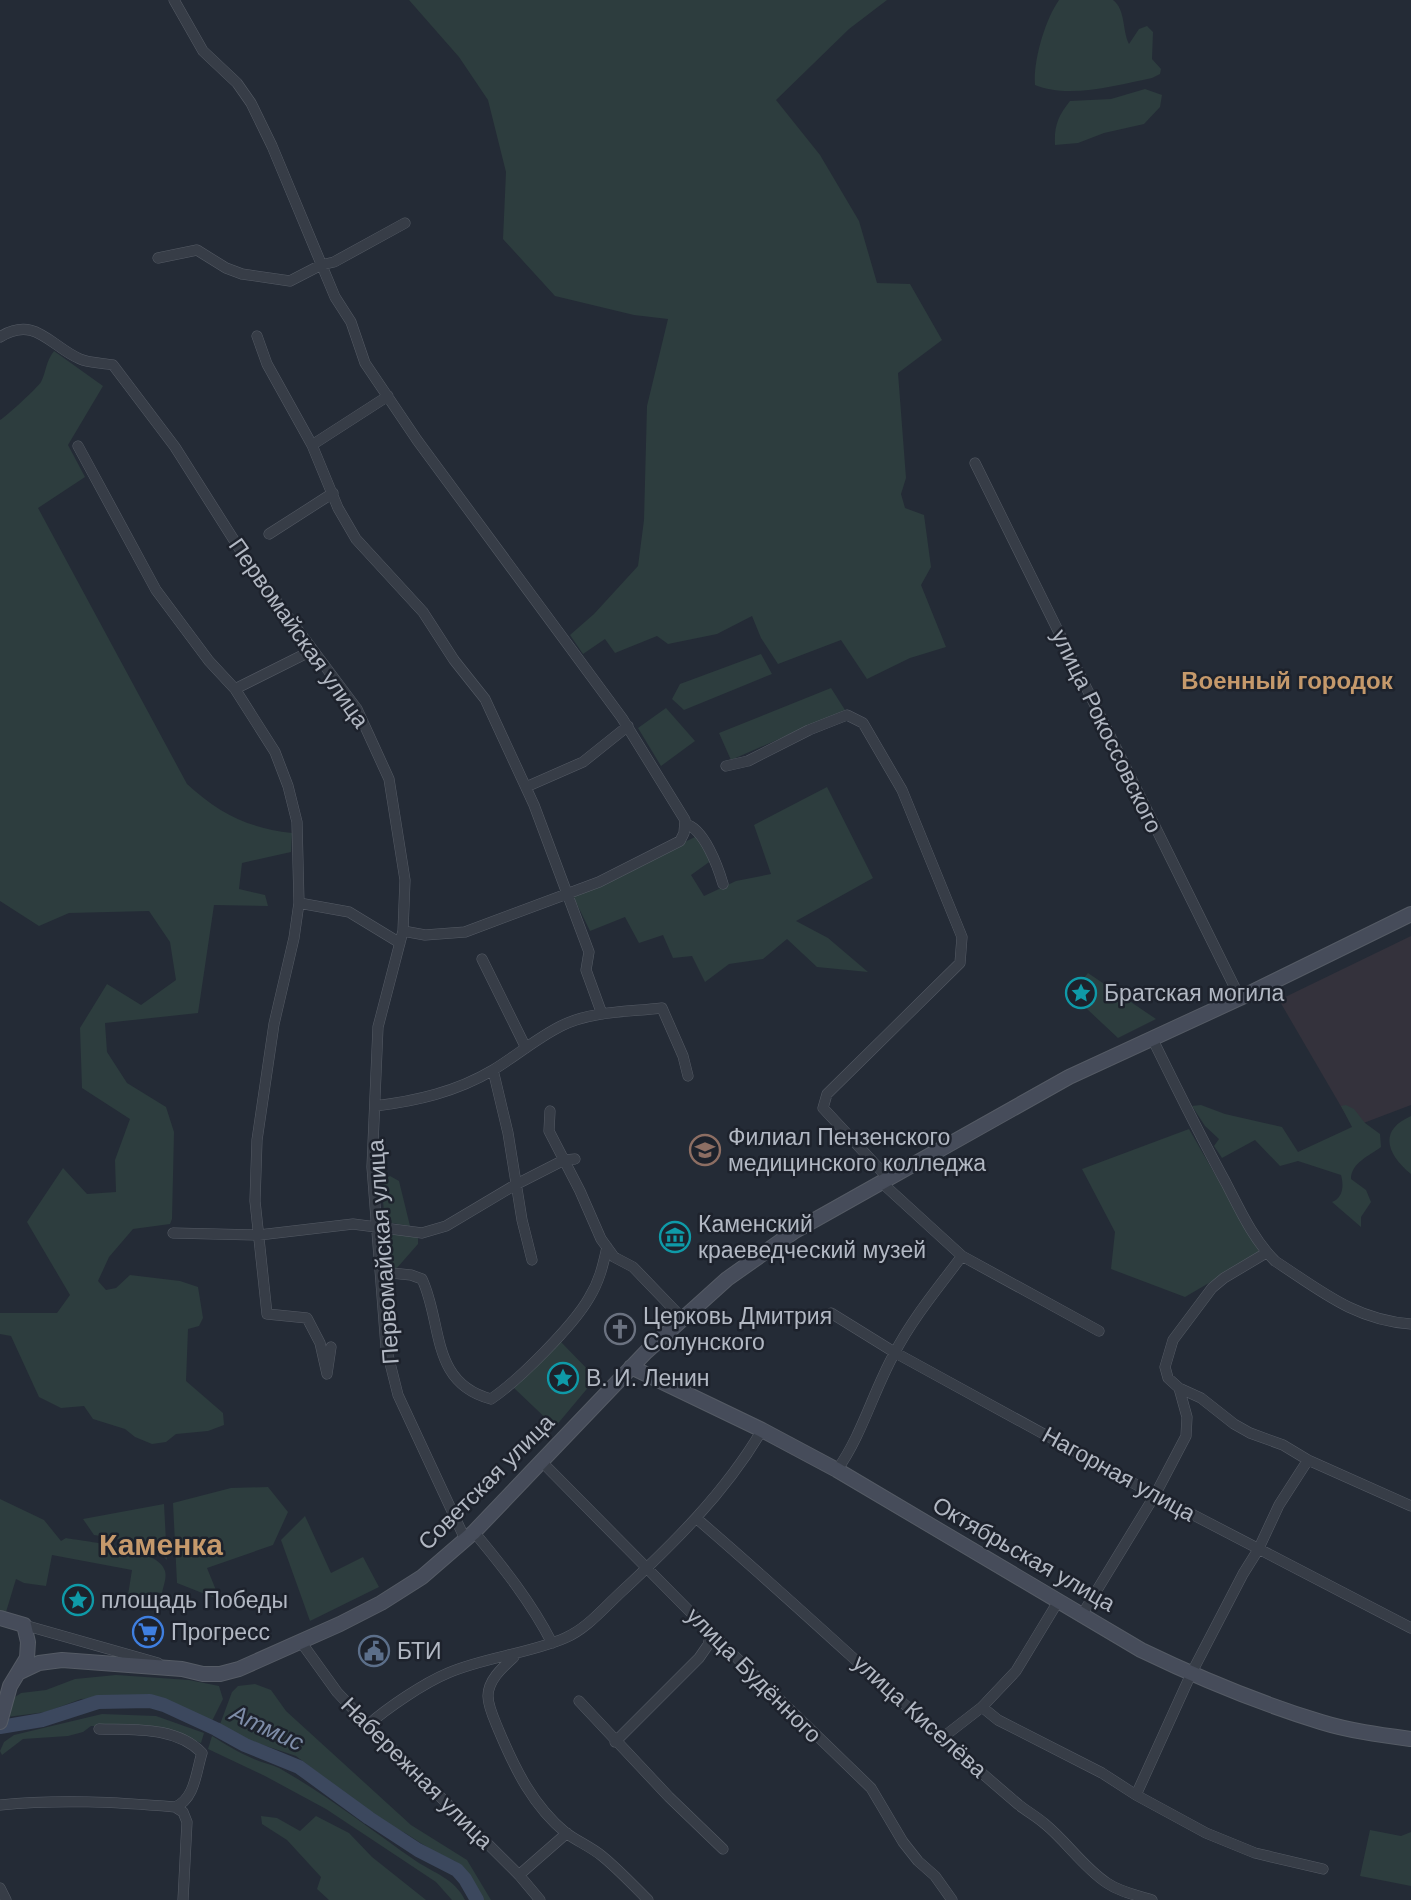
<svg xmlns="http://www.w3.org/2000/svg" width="1411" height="1900" viewBox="0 0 1411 1900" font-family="Arial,sans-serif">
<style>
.medical{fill:#34323c}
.green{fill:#2d3d3e}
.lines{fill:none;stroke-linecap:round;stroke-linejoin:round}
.river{stroke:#3c485e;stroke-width:14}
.street-casing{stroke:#555b65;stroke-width:11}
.secondary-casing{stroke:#555b65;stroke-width:16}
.street{stroke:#373d47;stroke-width:10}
.secondary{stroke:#464c5a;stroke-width:14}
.labels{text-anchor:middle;stroke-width:5;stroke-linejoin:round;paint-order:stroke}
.street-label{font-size:23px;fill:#b2b8c3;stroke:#1d222c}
.poi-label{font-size:23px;fill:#b2b8c3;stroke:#1d222c;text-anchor:start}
.neighbourhood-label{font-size:24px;font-weight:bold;fill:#c5996b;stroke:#1d222c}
.water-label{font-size:24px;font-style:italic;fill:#7e8da8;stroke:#1d222c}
.district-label{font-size:30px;font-weight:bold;fill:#c5996b;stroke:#1d222c}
</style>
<rect width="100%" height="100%" fill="#242b36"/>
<path class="medical" d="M1411 936V1105L1353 1127 1279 1000Z"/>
<path class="green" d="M409 0H887L849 29 776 100 820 155 859 221 877 283 910 284 942 340 898 373 906 478 901 494 905 508 924 515 931 567 921 585 946 647 910 658 867 679 841 640 778 664 761 638 752 616 717 634 668 644 657 636 615 653 605 639 583 654 570 635 594 614 638 566 644 520 647 406 668 319 634 315 555 296 503 239 506 172 488 100 459 57Z
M1059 0H1113C1126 10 1122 30 1129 44L1139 29 1147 26 1153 32 1152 59 1161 69 1160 74 1152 78C1118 85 1068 99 1035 85 1033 61 1045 20 1059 0Z
M1145 89 1162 95 1160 107 1144 124 1104 133 1078 143 1055 145C1054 126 1058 116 1070 101L1111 99Z
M54 351 103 386 68 445 85 477 38 508 187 784C220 814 248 828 292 833L291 852 242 863 239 889 265 895 268 906 214 905 198 1013 105 1023 107 1052 127 1083 166 1107 174 1132 172 1219 170 1224 133 1229 109 1257 98 1281 106 1290 116 1288 130 1275 180 1281 198 1287 203 1318 199 1326 188 1329 186 1381 223 1413 224 1425 208 1431 176 1434 166 1442 152 1444 135 1437 125 1429 93 1419 84 1406 61 1408 39 1397 11 1336 0 1334V1313H57L70 1295 27 1222 63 1168 87 1194 116 1192 115 1160 130 1119 82 1088 80 1028 107 984 141 1005 176 980 170 942 149 911 69 913 39 926 0 901V420C6 417 38 387 41 382 47 370 45 363 54 351Z
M761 654 772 674 684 710 672 699 680 684Z
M831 688 845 710 731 760 719 733Z
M666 708 695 741 661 766 638 728Z
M827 787 873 878 796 921 828 938 868 972 817 967 787 939 763 959 729 964 705 982 692 956 673 958 663 935 639 943 625 917 590 931 573 896 697 836 712 860 691 875 704 896 736 881 771 874 754 825Z
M1088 973 1156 1019 1118 1038 1071 994Z
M1201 1105 1225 1114 1282 1127 1298 1152 1352 1127 1341 1106 1346 1105 1354 1109 1365 1123 1380 1134 1381 1147C1369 1156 1351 1163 1351 1179L1366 1190 1371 1202 1361 1217V1227L1332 1202C1343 1198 1344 1186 1341 1175L1298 1161 1280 1166 1255 1140 1222 1158 1214 1146 1219 1139 1205 1126 1192 1106Z
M1411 1116V1174C1388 1155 1377 1131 1411 1116Z
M1189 1129 1260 1253 1185 1297 1111 1269 1115 1232 1082 1169Z
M390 1176 399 1181 410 1226 385 1222 381 1181Z
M384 1231 418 1235V1244L396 1269 388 1266Z
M561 1342 596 1378 555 1427 514 1388Z
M268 1487 288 1512 273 1545 207 1568 220 1600 177 1583 173 1503 231 1488Z
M0 1499 44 1520 61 1541 66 1538C86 1542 160 1548 165 1571 167 1578 163 1587 162 1593L150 1592 145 1605 128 1595 132 1570 52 1555 46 1586 24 1583 16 1579 6 1612 0 1610Z
M164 1504 167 1560C148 1542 119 1539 94 1535L83 1519Z
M305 1516 331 1573 363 1557 379 1587 310 1621 281 1540Z
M116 1675 189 1680 219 1686 223 1699 212 1721 167 1701 146 1696 81 1699 46 1712 7 1717 12 1699 21 1693 46 1690 75 1679Z
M255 1684 271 1690 286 1711 411 1825 467 1860 491 1900H479L467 1877 455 1861 441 1856 405 1833 381 1821 296 1756 233 1735 219 1727 232 1692 238 1686Z
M102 1714 156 1716 204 1733 201 1743 187 1737 112 1727 91 1726 83 1732 68 1736 23 1739 2 1755 0 1751 4 1742 14 1735Z
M212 1736C225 1744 239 1753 254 1759 262 1763 271 1764 279 1768 327 1795 371 1830 416 1861 434 1873 455 1879 465 1900H452L436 1882 326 1809 265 1776 208 1749Z
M261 1816 277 1818 300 1831 316 1816 349 1833 372 1857 426 1900H329L317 1889 321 1877 287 1840 262 1824Z
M1370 1830 1401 1836 1411 1832V1886L1360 1876Z"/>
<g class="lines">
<path class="river" d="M0 1727 42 1720 98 1702 150 1701 164 1705 216 1729 245 1745 299 1767 369 1818 418 1850 457 1870 465 1879 477 1900"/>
<g class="street-casing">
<path id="street" d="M174 0 203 51 237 83 251 103 272 146 335 297 351 322 365 363 417 440 622 718 685 820 684 833 680 841 599 882 465 932 425 935 403 931
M158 258 197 250 226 268 242 274 290 281 321 265 334 262 405 223
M257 336 267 364 312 445 338 508 356 539 423 612 454 660 485 699 534 805 589 952 586 970 602 1014
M0 337C35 315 50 346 80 359 89 363 103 363 113 365L175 447 251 567 357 709 389 779 405 880 403 931 378 1027 372 1167 386 1347 398 1395 465 1539
M312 445 388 396
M78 446 156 590 209 661 235 689 275 752 288 786 297 822 299 903 294 938 274 1024 257 1140 255 1201 267 1314 307 1318 320 1343 327 1374 331 1347
M975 463 1240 998
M269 534 333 493
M235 689 313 650
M726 766 748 761 809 730 847 715 863 723 902 790 962 937 960 963 827 1094 823 1108 888 1178
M526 787 583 762 628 726
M685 824C704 828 718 867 723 884
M299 903 349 912 400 943
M482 959 526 1048
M1152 1038C1176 1087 1200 1136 1226 1183 1240 1210 1253 1239 1275 1261 1321 1291 1355 1320 1411 1324
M493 1070 508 1133 522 1220 532 1260
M375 1106C416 1101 456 1092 493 1070 516 1056 537 1038 561 1026 590 1011 629 1012 662 1008L683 1056 688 1076
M550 1111 549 1131 580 1191 601 1239 614 1257 633 1267 683 1319
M881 1182 962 1256 1099 1331
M173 1233 259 1235 353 1224 422 1233 446 1226 515 1185 564 1160 575 1159
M1266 1253 1224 1278 1212 1288 1173 1340 1165 1367 1168 1378 1179 1388 1201 1398 1234 1424 1250 1433 1283 1445 1308 1460 1411 1506
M381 1272 411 1275 422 1279C443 1324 430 1383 491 1399 518 1381 573 1326 589 1298 599 1282 603 1266 607 1247
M831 1313 894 1352 1155 1495 1411 1628
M541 1461 711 1633 871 1788 903 1842 918 1861 935 1876 952 1900
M837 1470C862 1435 873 1392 894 1354 912 1319 938 1288 962 1256
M696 1518C806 1612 909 1712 1019 1805 1028 1812 1037 1817 1045 1824 1067 1842 1083 1867 1107 1883 1120 1892 1136 1895 1152 1900
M474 1532C503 1567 531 1602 552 1643
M1083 1613 1155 1495 1186 1436 1187 1417 1179 1388
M24 1625 158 1663
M301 1642 337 1692 368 1725 519 1875 540 1900
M514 1657C503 1667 488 1680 488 1696 488 1707 495 1721 499 1731 515 1769 533 1806 566 1833 577 1841 591 1847 602 1856 618 1869 633 1885 648 1900
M579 1701 669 1797 723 1849
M982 1707 998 1720 1102 1773 1136 1795 1206 1833 1255 1853 1323 1869
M368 1725C387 1708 424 1683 448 1673 485 1657 528 1654 565 1638 586 1629 602 1610 619 1594 672 1545 725 1493 762 1430
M942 1738 982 1707 1016 1671 1059 1600
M615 1742 699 1658 708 1645 711 1633
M1136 1795 1191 1674 1243 1574 1258 1550 1279 1505 1308 1460
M0 1805C59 1799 116 1802 175 1807 195 1799 196 1772 202 1753 176 1726 133 1730 99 1729
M175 1807 183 1812 187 1822 183 1900
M519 1875 567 1833
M0 1888 6 1900"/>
</g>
<g class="secondary-casing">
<path id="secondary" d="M631 1367 762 1430 837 1470 1141 1650C1199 1678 1259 1703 1321 1722 1350 1731 1381 1735 1411 1739
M0 1618 24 1625 28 1642 27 1658 10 1686 0 1722
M20 1672 39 1663 62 1660 182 1669 203 1674H220L239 1669 340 1624 381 1603 422 1577 474 1532 646 1352 727 1279 795 1231 1069 1077 1240 998 1411 914"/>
</g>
<use href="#street" class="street"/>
<use href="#secondary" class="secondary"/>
</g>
<defs>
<g id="sight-ring" transform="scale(1.575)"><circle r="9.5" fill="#1d222c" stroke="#0f9aa8" stroke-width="1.5"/><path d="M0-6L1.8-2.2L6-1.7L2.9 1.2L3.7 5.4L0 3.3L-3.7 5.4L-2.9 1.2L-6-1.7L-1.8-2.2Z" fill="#0f9aa8"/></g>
<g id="university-ring" transform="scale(1.575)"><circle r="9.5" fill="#1d222c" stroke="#8d6e63" stroke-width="1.5"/><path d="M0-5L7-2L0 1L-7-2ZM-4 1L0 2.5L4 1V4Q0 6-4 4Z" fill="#8d6e63"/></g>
<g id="museum-ring" transform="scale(1.575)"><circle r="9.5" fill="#1d222c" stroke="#0f9aa8" stroke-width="1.5"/><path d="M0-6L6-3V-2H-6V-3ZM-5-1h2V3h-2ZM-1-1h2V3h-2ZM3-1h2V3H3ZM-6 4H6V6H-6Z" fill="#0f9aa8"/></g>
<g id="church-ring" transform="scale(1.575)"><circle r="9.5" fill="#1d222c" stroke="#6b7280" stroke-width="1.5"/><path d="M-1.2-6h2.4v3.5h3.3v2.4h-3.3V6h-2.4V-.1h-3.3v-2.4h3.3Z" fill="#6b7280"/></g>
<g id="supermarket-ring" transform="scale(1.575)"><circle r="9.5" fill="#1d222c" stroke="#3f7fe0" stroke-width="1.5"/><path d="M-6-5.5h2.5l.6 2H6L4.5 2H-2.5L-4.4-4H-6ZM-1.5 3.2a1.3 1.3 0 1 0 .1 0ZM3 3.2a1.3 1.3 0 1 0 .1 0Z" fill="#3f7fe0"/></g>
<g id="civic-ring" transform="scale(1.575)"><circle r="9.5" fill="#1d222c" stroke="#5c6f8a" stroke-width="1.5"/><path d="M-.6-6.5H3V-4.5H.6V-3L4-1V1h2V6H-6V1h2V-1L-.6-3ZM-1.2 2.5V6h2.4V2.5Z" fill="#5c6f8a"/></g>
</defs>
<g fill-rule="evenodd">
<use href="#sight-ring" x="1081" y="993"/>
<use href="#university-ring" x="705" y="1150"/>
<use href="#museum-ring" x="675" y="1237"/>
<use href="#church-ring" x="620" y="1329"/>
<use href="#sight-ring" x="563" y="1378"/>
<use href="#sight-ring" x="78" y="1600"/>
<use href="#supermarket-ring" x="148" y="1632"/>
<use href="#civic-ring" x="374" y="1651"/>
</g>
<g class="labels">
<g class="street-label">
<text transform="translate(299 633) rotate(55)" y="8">Первомайская улица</text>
<text transform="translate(1107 731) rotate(64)" y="8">улица Рокоссовского</text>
<text transform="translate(383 1252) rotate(-94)" y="8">Первомайская улица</text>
<text transform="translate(1119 1474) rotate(29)" y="8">Нагорная улица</text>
<text transform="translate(486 1482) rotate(-45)" y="8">Советская улица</text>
<text transform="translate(1024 1554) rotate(30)" y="8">Октябрьская улица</text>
<text transform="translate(754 1675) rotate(45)" y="8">улица Будённого</text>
<text transform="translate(920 1716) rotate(42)" y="8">улица Киселёва</text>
<text transform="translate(417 1773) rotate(45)" y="8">Набережная улица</text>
</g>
<g class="poi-label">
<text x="1104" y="1001">Братская могила</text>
<text x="728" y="1145">Филиал Пензенского<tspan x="728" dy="26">медицинского колледжа</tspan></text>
<text x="698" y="1232">Каменский<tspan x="698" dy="26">краеведческий музей</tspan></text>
<text x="643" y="1324">Церковь Дмитрия<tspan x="643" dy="26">Солунского</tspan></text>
<text x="586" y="1386">В. И. Ленин</text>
<text x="101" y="1608">площадь Победы</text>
<text x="171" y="1640">Прогресс</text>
<text x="397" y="1659">БТИ</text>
</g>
<g class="neighbourhood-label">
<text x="1287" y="689">Военный городок</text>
</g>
<g class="water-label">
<text transform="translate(267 1728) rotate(25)" y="8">Атмис</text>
</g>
<g class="district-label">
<text x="161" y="1555">Каменка</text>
</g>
</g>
</svg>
